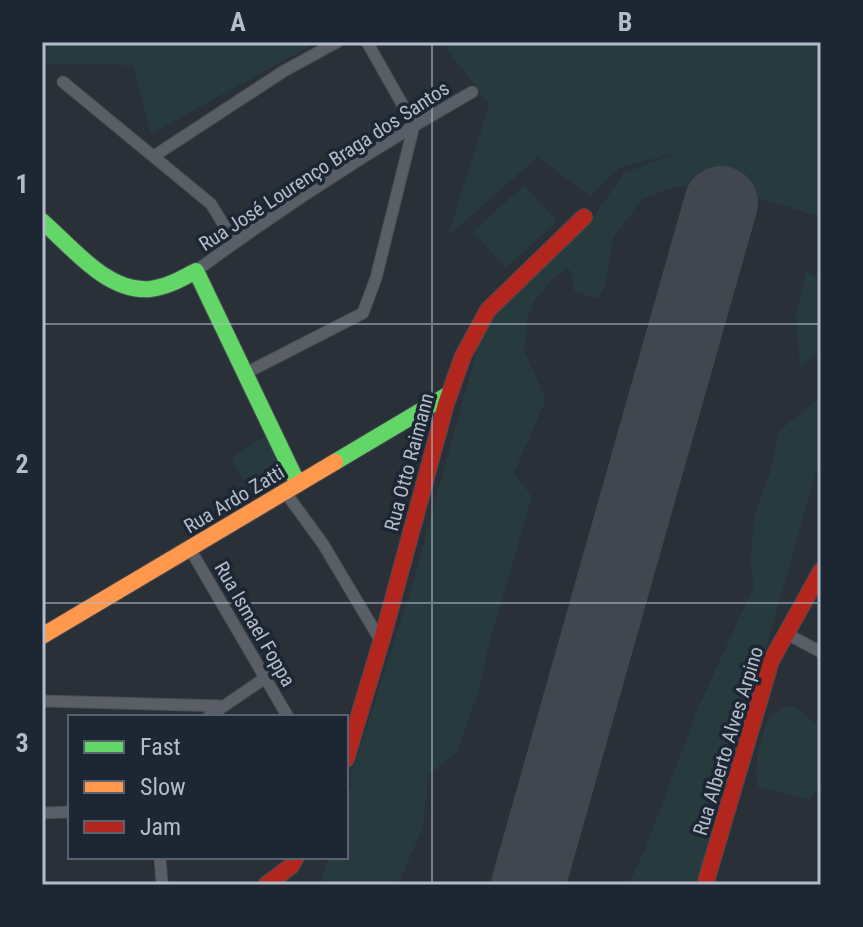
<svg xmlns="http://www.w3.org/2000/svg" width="863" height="927" viewBox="0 0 863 927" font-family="'Roboto Condensed',sans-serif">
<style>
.green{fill:#273a3e}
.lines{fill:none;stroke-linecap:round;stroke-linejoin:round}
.runway{stroke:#42464e;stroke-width:74}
.street-casing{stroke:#484c53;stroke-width:13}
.fast-casing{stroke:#484c53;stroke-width:18}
.slow-casing{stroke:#484c53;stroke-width:18}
.jam-casing{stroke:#484c53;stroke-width:18}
.street{stroke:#5a5e66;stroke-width:11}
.fast{stroke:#63d668;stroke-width:16}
.slow{stroke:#ff974d;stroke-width:16}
.jam{stroke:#b3261e;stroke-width:16}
.grid{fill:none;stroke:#b4bcc9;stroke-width:2;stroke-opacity:0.55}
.labels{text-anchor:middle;stroke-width:7;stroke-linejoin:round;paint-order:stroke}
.street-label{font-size:20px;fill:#b4bcc9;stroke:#1d2633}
.neatline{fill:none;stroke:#b4bcc9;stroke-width:3}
.grid-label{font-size:26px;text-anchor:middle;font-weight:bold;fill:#b4bcc9}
</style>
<rect width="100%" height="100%" fill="#2a3038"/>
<path class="green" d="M42 42H317L151 134 133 65 42 64Z
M442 42H821V218L786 206 708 186 674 187 641 200 613 239 605 286 597 299 574 291 573 276 568 268 550 281 534 302 528 317 524 351 546 399 514 473 532 497 489 644 479 690 457 752 428 775 423 827 398 885H320L328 857H346V797L353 781 350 779 414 579 485 320 594 216 624 173 677 153 621 167 590 196 538 157 448 236 489 105Z
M524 185 557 221 506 268 473 232Z
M806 272 821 279V351L800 366 796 315Z
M821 397V454L699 885H628L645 850 699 706 754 586 750 564 755 514 770 473 779 431Z
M268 434 291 481 256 500 231 458Z
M787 706 796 707 821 728V780L810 800 758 787C752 765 762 739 768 717Z"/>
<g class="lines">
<path class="runway" d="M528 885 721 203"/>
<g class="street-casing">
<path id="street" d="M367 42 414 125
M63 82 211 204 234 242
M154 156 284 71 337 42
M196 271C284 206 377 146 472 92
M244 374 363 313 376 278 414 125
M285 492 323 544 382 643
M190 549 288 717
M785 633 821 652
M42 701 224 706
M208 717 265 678
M42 813 70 812
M160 857 162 885"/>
</g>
<g class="fast-casing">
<path id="fast" d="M42 221C71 246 107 293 150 289 167 287 181 279 196 271L298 484
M335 462 446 396"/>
</g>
<g class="slow-casing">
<path id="slow" d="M42 636 335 462"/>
</g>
<g class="jam-casing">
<path id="jam" d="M346 759 384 632 446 404 463 356 488 310 584 217
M266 885 291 866 296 857
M705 885 771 661 821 571"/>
</g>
<use href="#street" class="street"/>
<use href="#fast" class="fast"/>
<use href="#slow" class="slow"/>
<use href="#jam" class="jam"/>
</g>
<path class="grid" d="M432 42V885M42 324H821M42 603H821"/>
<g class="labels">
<g class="street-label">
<text transform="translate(324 166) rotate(-33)" y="7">Rua José Lourenço Braga dos Santos</text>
<text transform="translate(409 462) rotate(-75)" y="7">Rua Otto Raimann</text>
<text transform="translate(234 499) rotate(-31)" y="7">Rua Ardo Zatti</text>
<text transform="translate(255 624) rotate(60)" y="7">Rua Ismael Foppa</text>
<text transform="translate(728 741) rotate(-73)" y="7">Rua Alberto Alves Arpino</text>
</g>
</g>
<rect width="863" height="927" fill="none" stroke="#1d2633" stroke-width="88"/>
<rect x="68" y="715" width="280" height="144" fill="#1d2633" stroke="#59626f" stroke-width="2"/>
<rect x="84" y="741" width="40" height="12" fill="#63d668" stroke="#59626f" stroke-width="2"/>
<text x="140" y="755" font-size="24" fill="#b4bcc9">Fast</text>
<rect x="84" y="781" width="40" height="12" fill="#ff974d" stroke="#59626f" stroke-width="2"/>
<text x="140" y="795" font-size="24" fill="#b4bcc9">Slow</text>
<rect x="84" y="821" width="40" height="12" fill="#b3261e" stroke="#59626f" stroke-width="2"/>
<text x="140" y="835" font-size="24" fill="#b4bcc9">Jam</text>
<rect x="44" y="44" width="775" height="839" class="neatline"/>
<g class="grid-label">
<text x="238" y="31">A</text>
<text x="625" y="31">B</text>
<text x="22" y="193">1</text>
<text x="22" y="473">2</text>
<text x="22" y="752">3</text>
</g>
</svg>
